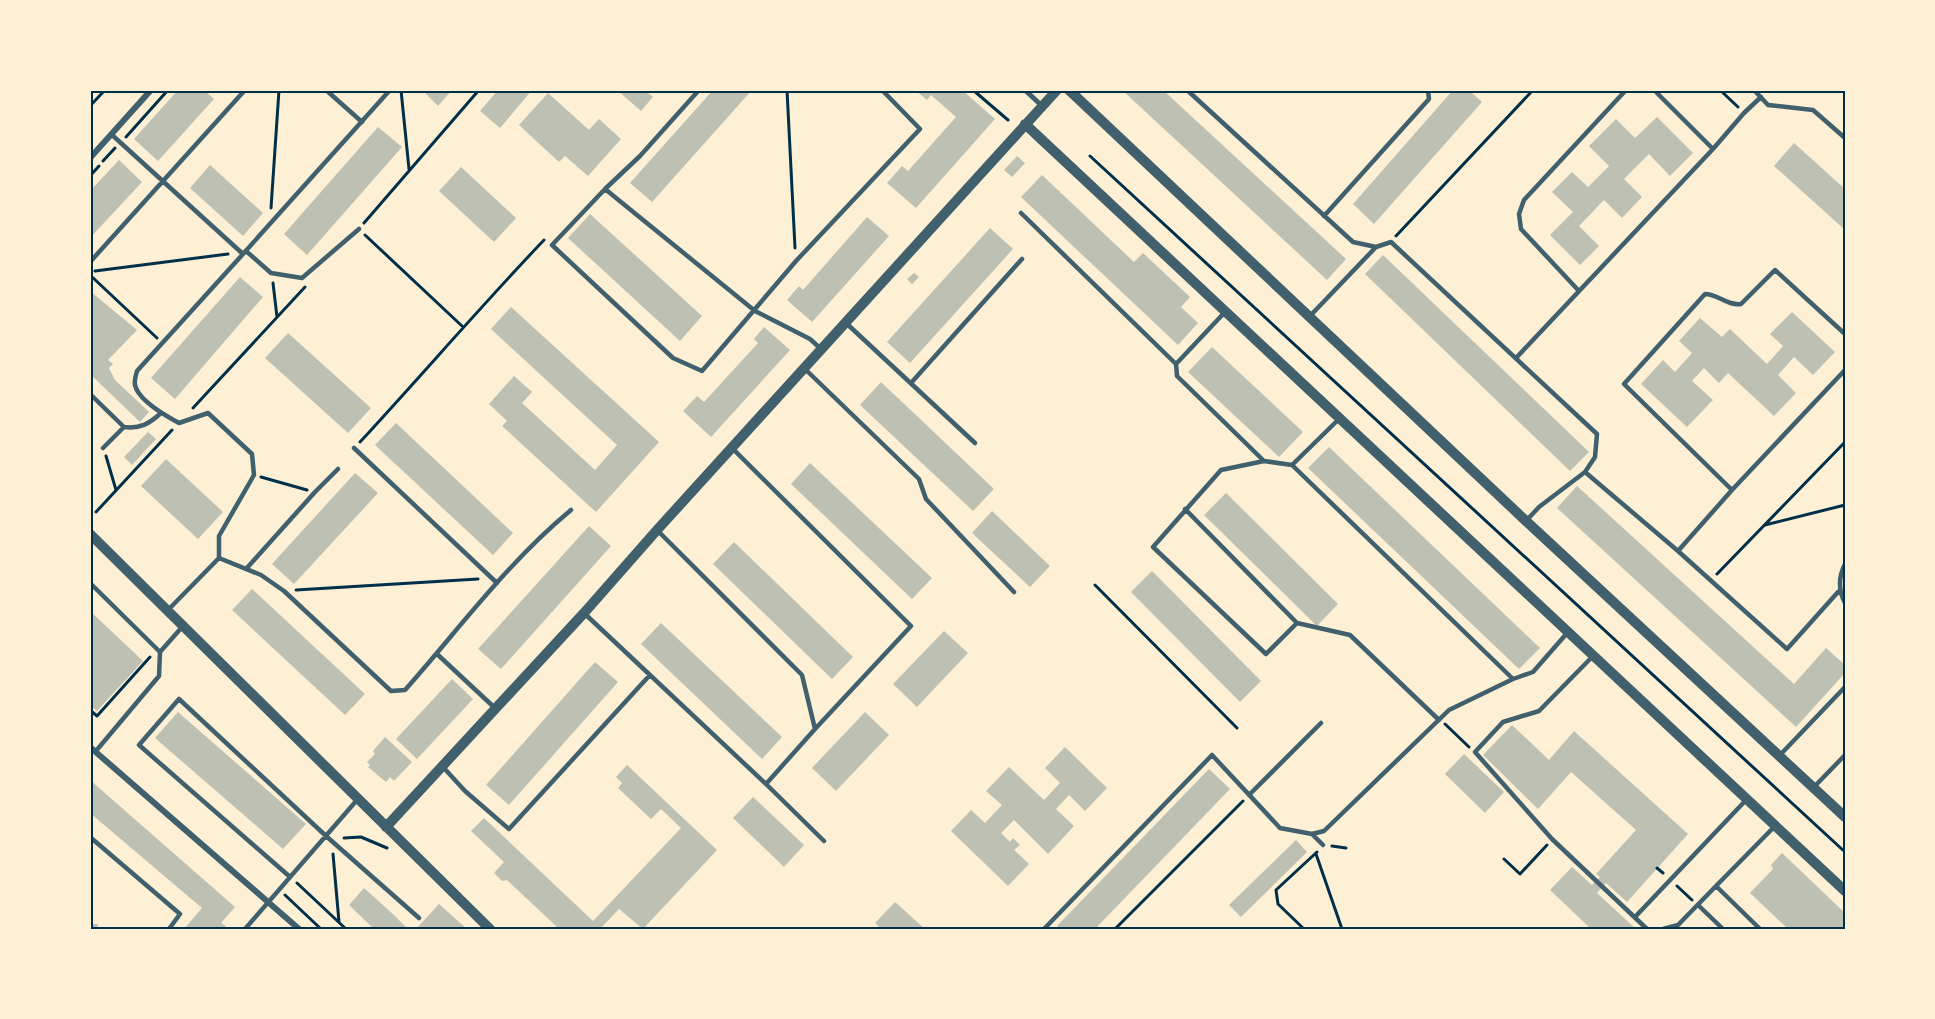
<svg xmlns="http://www.w3.org/2000/svg" width="1935" height="1019" viewBox="0 0 1935 1019" font-family="'Work Sans',sans-serif">
<style>
.building{fill:#bec0b2}
.lines{fill:none;stroke-linecap:round;stroke-linejoin:round}
.path{stroke:#003049;stroke-width:3}
.service{stroke:#3f606c;stroke-width:4.5}
.pedestrian{stroke:#3f606c;stroke-width:5}
.minor{stroke:#3f606c;stroke-width:6}
.tertiary{stroke:#3f606c;stroke-width:10}
.neatline{fill:none;stroke:#003049;stroke-width:2}
</style>
<rect width="100%" height="100%" fill="#fdf0d5"/>
<path class="building" d="M178 90H204L214 99 158 161 134 139Z
M422 90H452L438 106Z
M498 90H532L500 128 480 111Z
M617 90H645L653 97 641 111Z
M713 90H752L652 202 630 183Z
M915 90H962L995 119 916 208 887 183 902 166 908 171 956 117 931 95 927 100Z
M1122 90H1163L1346 259 1327 280Z
M1453 90H1469L1482 102 1374 224 1353 204Z
M548 93 589 130 599 119 621 139 588 176 565 156 559 162 519 125Z
M1657 117 1693 153 1670 176 1649 154 1624 179 1642 197 1622 218 1604 200 1579 226 1599 246 1580 265 1550 235 1573 212 1552 192 1572 172 1588 187 1609 166 1589 146 1616 119 1635 138Z
M378 127 402 147 307 255 284 234Z
M1794 143 1845 189V230L1774 166Z
M1017 156 1025 163 1012 177 1004 170Z
M119 160 142 182 90 238V191Z
M210 165 263 213 243 236 190 188Z
M461 167 516 218 494 242 439 191Z
M1042 175 1134 262 1143 253 1190 297 1181 307 1198 323 1178 345 1021 197Z
M590 214 702 316 680 341 568 238Z
M867 217 889 236 812 322 787 300 799 286 803 290Z
M990 228 1013 249 910 363 887 342Z
M1383 255 1589 452 1570 471 1365 274Z
M914 273 919 277 912 284 907 279Z
M240 277 263 297 175 399 151 378Z
M90 291 137 330 108 360 113 364 109 368 115 380 149 412 140 422 90 374V329L93 325 90 323Z
M511 307 659 442 596 512 502 426 507 421 489 404 514 376 532 392 522 403 595 470 617 445 491 329Z
M1792 312 1835 352 1813 375 1794 357 1778 375 1796 393 1774 416 1728 373 1719 383 1704 368 1692 381 1713 400 1687 427 1641 384 1663 360 1675 372 1692 353 1679 341 1700 318 1722 337 1730 329 1767 364 1783 346 1770 334Z
M764 327 790 350 711 437 683 411 697 396 704 402 758 343 754 339Z
M288 333 371 408 348 433 265 358Z
M1212 347 1303 432 1279 457 1188 372Z
M881 382 994 489 973 511 860 405Z
M396 423 513 533 493 555 375 445Z
M148 432 156 439 132 465 124 457Z
M1329 447 1540 648 1519 669 1308 468Z
M166 459 223 512 198 539 141 486Z
M810 463 932 578 912 599 791 484Z
M355 473 378 493 294 584 272 564Z
M1577 486 1794 684 1826 648 1845 665V673L1796 727 1557 508Z
M1226 493 1338 604 1317 626 1204 515Z
M992 511 1050 566 1030 587 972 533Z
M589 526 611 546 501 669 478 649Z
M734 542 853 657 832 679 713 564Z
M1152 571 1261 681 1240 702 1131 592Z
M252 589 365 694 345 715 232 610Z
M90 611 143 661 97 711 90 705Z
M661 623 782 737 762 759 641 644Z
M944 631 968 653 917 707 893 684Z
M595 662 618 682 509 805 486 785Z
M452 679 473 699 417 759 396 739Z
M178 712 306 824 283 849 155 738Z
M865 712 889 735 836 791 812 768Z
M1512 725 1549 760 1574 731 1688 834 1627 902 1606 883 1597 893 1636 929H1591L1550 890 1572 867 1592 885 1600 877 1596 874 1636 830 1571 772 1538 809 1483 755Z
M385 737 412 762 394 781 390 777 386 782 368 767 370 765 367 762 375 754 373 751Z
M1065 747 1107 788 1085 811 1069 795 1056 809 1074 826 1048 854 1014 820 1001 833 1010 842 1013 838 1020 845 1014 850 1029 864 1008 886 951 831 971 810 985 823 1002 805 986 791 1009 767 1044 800 1060 783 1045 768Z
M1464 754 1504 792 1485 813 1445 774Z
M627 765 717 850 643 929 619 909 600 929H559L507 880 502 881 494 873 504 862 471 831 484 818 593 921 681 828 661 809 651 819 618 788 622 783 616 777Z
M1209 769 1230 789 1095 929H1060L1057 926Z
M90 780 235 907 221 923 226 926 223 929H184L202 908 90 813Z
M753 797 804 845 784 867 733 818Z
M1296 840 1307 852 1241 917 1229 905Z
M1782 853 1845 913V929H1788L1750 893 1773 869 1771 865Z
M364 888 394 915 408 929H374L349 905Z
M895 902 925 929H882L875 923Z
M439 904 467 929H416Z
M90 924H98L97 929H90Z"/>
<g class="lines">
<path class="path" d="M401 90 409 169
M787 90 795 248
M973 90 1008 120
M1720 90 1738 107
M90 106 105 90
M126 137 168 90
M1090 156 1845 852
M103 161 115 148
M90 176 99 166
M271 208 279 90
M364 223 479 90
M365 235 462 326
M1396 236 1533 90
M95 271 228 254
M90 275 157 338
M273 283 277 317
M193 408 305 287
M360 442C422 375 481 306 544 240
M106 456 116 490
M261 477 307 490
M96 512 172 430
M1765 525 1845 505
M1717 574 1845 442
M1095 585 1237 728
M296 590 478 579
M90 710 97 716 150 657
M1445 724 1469 747
M344 838 361 837 387 848
M1332 846 1346 848
M333 854 339 922
M1316 854 1342 929
M1504 859 1520 874 1547 845
M1657 868 1663 873
M297 883 346 929
M1677 886 1692 900
M285 895 321 929
M1115 929 1243 801
M1304 929 1278 904 1276 890 1317 852"/>
<path class="service" d="M326 90 362 122
M699 90 640 156 605 189 755 311 810 339 820 348
M1187 90 1353 242 1376 247 1310 316
M1654 90 1713 149
M1754 90 1768 105 1813 110 1845 138
M111 134 243 254 137 371C136 375 134 380 135 385 138 400 166 416 179 423L208 413 252 454 254 475 219 536V558L168 610
M605 189 552 245 673 358 702 371 796 261 920 129 882 90
M1021 213 1176 364 1177 376 1264 461
M1324 216 1429 99 1428 90
M1376 247 1391 242 1597 434 1595 457 1585 472
M246 251 271 273 302 278 359 229
M243 254 390 90
M90 262 245 90
M1579 291 1521 229 1519 214 1524 200 1626 90
M846 323 975 443
M1516 358 1713 149 1744 113 1761 97
M1176 364 1225 312
M805 369 919 479 926 499 1014 592
M911 383 1022 259
M90 394 124 427
M103 448 124 427C140 429 149 424 161 413
M354 448 497 583
M732 448 911 626 815 729
M1292 465 1513 679 1533 672 1568 632
M1732 490 1624 384 1705 294C1718 294 1727 306 1741 304L1775 270 1845 334
M1185 509 1297 623 1266 654 1153 547 1221 470 1264 461 1292 465 1339 419
M1526 521 1539 507 1585 472 1678 551 1787 649 1838 592
M657 530 802 675 815 729 766 784
M1678 551 1732 490 1845 370
M219 558 261 575 284 591 391 691 405 690C459 629 508 562 571 510
M1845 564C1838 578 1838 590 1845 603
M246 569 315 492 338 469
M90 583 160 652 183 626
M584 613 766 784 824 841
M1297 623 1350 635 1439 720
M437 654 496 709
M1593 656 1539 711 1503 722 1475 752 1552 839 1647 929
M96 751 159 676 160 652
M1780 755 1845 687
M443 767 465 791 509 829 649 676
M1814 787 1845 755
M1249 795 1321 723
M1312 834 1323 845
M90 837 180 914 169 929
M289 876 139 745 179 699 326 836 419 918
M1698 905 1723 929
M1635 917 1747 799
M245 929 357 800
M1044 929 1212 755 1280 828 1312 834 1324 831 1449 710 1513 679
M1663 929 1678 925 1716 886
M1760 929 1716 886 1774 827"/>
<path class="pedestrian" d="M1025 90 1042 106"/>
<path class="minor" d="M90 158 151 90
M90 747 299 929"/>
<path class="tertiary" d="M1069 90 1526 521 1845 817
M1025 124 1845 891
M90 534 490 929
M386 827 584 613 657 530 1057 90"/>
</g>
<rect width="1935" height="1019" fill="none" stroke="#fdf0d5" stroke-width="183"/>
<rect x="92" y="92" width="1752" height="836" class="neatline"/>
</svg>
